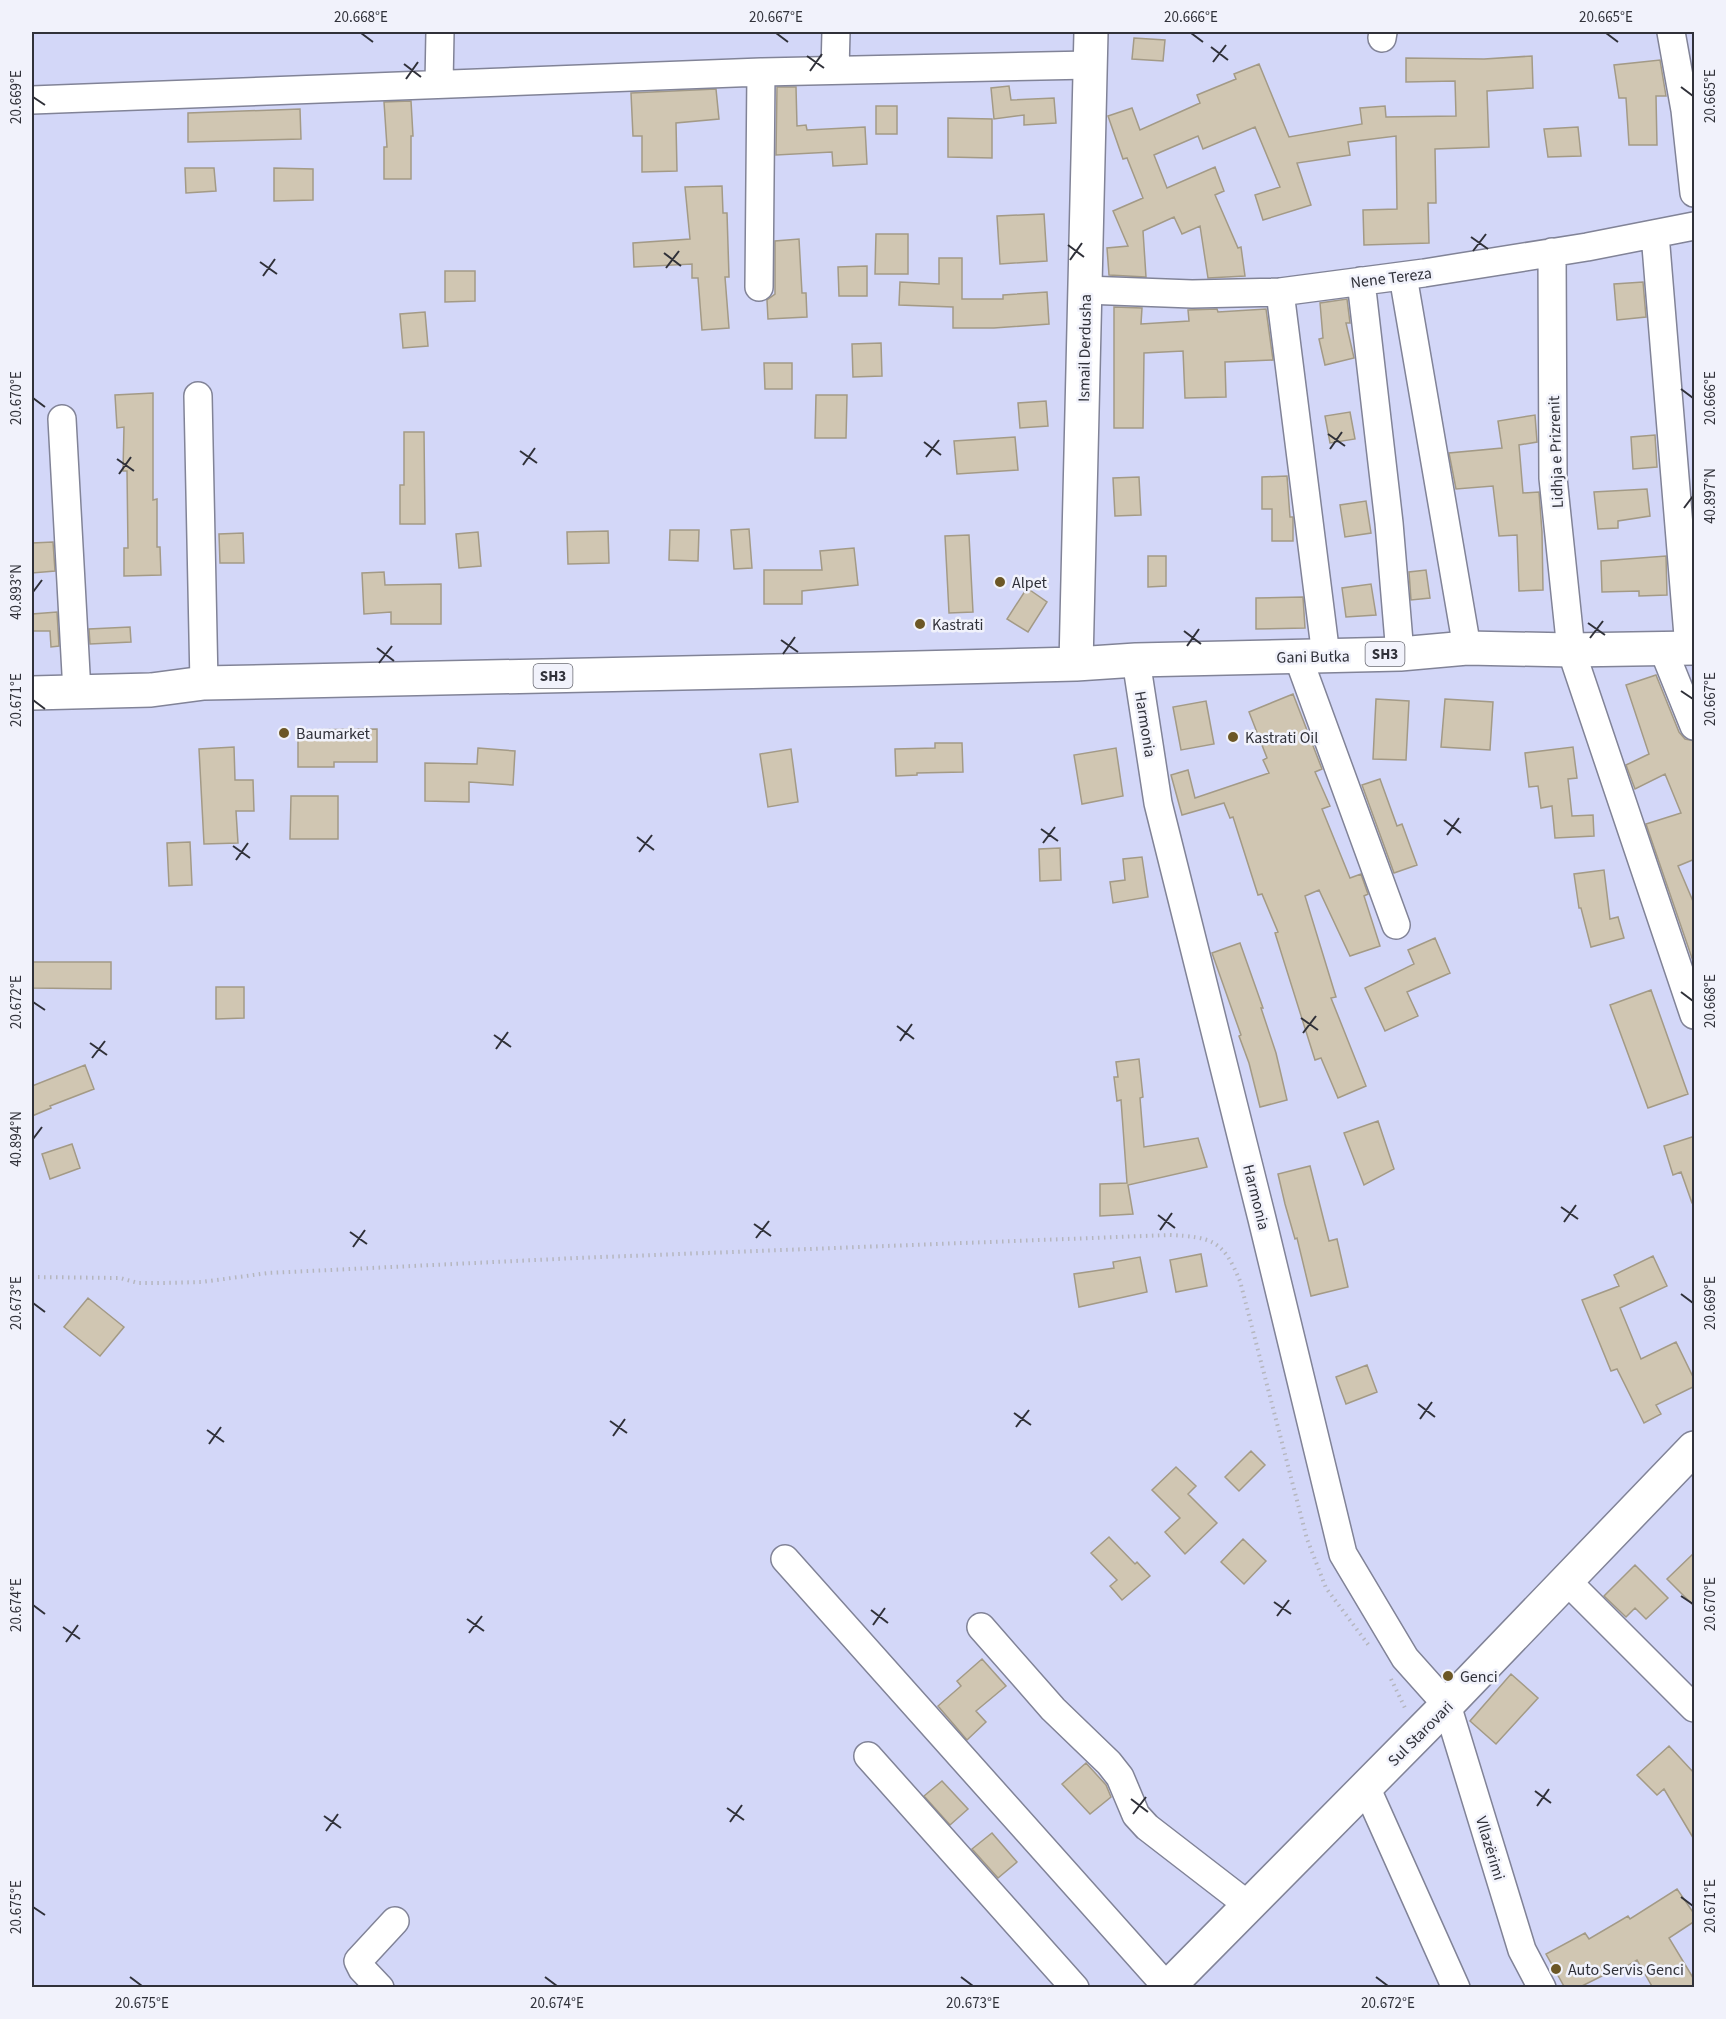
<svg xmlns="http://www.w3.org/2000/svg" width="1726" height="2019" viewBox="0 0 1726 2019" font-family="'Source Sans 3',sans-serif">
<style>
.green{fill:#d3d7f8}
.building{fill:#d0c6b2;stroke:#a39a86;stroke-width:1.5}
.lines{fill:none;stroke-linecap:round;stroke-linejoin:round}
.minor-casing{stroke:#818397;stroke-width:30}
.major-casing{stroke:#818397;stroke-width:36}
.path{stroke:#b5b6be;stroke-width:4;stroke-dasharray:1.5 4.5;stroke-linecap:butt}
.minor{stroke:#fff;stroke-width:27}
.major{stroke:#fff;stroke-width:33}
.ticks{fill:none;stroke:#303139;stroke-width:2}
.poi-dot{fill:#6c5726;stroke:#f1f2fb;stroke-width:2}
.labels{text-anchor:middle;stroke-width:5;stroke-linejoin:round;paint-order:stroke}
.shield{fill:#f1f2fb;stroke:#6a6b73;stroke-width:1.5}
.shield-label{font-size:15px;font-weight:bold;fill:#303139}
.street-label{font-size:16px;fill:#303139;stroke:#f1f2fb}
.poi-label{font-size:16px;fill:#303139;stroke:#f1f2fb;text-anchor:start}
.neatline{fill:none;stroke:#303139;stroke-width:2}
.ticks-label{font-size:15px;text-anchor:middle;fill:#303139}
</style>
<rect width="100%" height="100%" fill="#f1f2fb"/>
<path class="green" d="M32 32H1694V1987H32Z"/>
<path class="building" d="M1134 38 1165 40 1163 61 1132 59Z
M1532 56 1533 88 1487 91 1489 147 1435 149 1436 203H1428L1429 243 1364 245 1363 210 1397 209 1396 136 1348 142 1350 155 1297 163 1311 205 1263 220 1255 195 1280 187 1255 127 1203 149 1198 136 1154 155 1167 188 1215 167 1224 191 1215 195 1238 248 1241 247 1245 276 1208 278 1200 226 1182 234 1174 217 1143 231 1146 277 1109 275 1107 248 1128 246 1113 211 1143 198 1127 158 1123 159 1108 116 1132 108 1140 130 1200 103 1197 95 1236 79 1234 74 1259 64 1289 137 1362 124 1360 108 1385 106 1386 117 1456 116 1455 81 1406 82V58L1484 59Z
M1660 60 1666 96H1656L1657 145H1629L1626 98H1619L1614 65Z
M1009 86 1011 100 1054 98 1056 123 1024 125V115L994 119 991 88Z
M777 87H796L797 126 806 125 807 130 865 127 867 164 833 166 832 152 776 155Z
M716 89 719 119 676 123 677 171 642 172V136H633L631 93Z
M411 101 413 136H411V179H384V147H387L384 102Z
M876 106H897V134H876Z
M300 109 301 139 188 142V113Z
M948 118 992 119V158L948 157Z
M1578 127 1581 156 1548 157 1544 129Z
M185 168H214L216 191 186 193Z
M274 168 313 169V200L274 201Z
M722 186 723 213H727L729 277H725L729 328 702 330 698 278H692V264L634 267 633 243 690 239 685 187Z
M1044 214 1047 261 1000 264 997 216Z
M876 234H908V274H875Z
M799 239 802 293H806L807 317 768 319 767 300 775 294V241Z
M939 258H962V299H1003V295L1047 292 1049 324 994 328H953V307L899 305 900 282 939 284Z
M867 266V296H839L838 267Z
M445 271H475V301L445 302Z
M1643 282 1646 317 1617 320 1614 284Z
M1347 299 1350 323H1346L1354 358 1325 365 1319 339 1323 338 1320 303Z
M1114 307 1142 308 1141 324 1189 321 1188 310 1217 309 1218 312 1266 309 1273 360 1225 362 1226 397 1185 398 1183 351 1144 353 1143 428H1114Z
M425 312 428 346 403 348 400 314Z
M881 343 882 376 853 377 852 344Z
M764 363H792V389H765Z
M153 393V500L157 499V547H160L161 575 124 576V548H128L127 471H123L124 427 117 428 115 395Z
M816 395H847L846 438H815Z
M1046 401 1048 426 1020 428 1018 403Z
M1350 412 1355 439 1330 443 1325 416Z
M1535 415 1537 442 1519 445 1523 493 1539 492 1542 532 1543 590 1519 591 1517 535 1499 536 1493 486 1456 489 1449 453 1502 448 1498 421Z
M404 432H424L425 524H400V485H404Z
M1655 435 1657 467 1633 469 1631 437Z
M1015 437 1018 470 957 474 954 441Z
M1287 476 1290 517H1293V541H1272V509H1262V477Z
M1139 477 1141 515 1115 516 1113 478Z
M1647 489 1650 516 1618 521V528L1598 529 1594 492Z
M1366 501 1371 533 1345 537 1340 505Z
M749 529 752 568 734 569 731 530Z
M670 530H699L698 561 669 560Z
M608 531 609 563 568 564 567 532Z
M478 532 481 566 459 568 456 534Z
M243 533 244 563H220L219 534Z
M969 535 973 612 949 613 945 536Z
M53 542 55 571 32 573V543Z
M854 548 858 585 802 591V604H764V570H822L820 551Z
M1148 556H1166V586L1148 587Z
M1666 556 1667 595 1639 596V591L1602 592 1601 561Z
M1426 570 1430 598 1411 600 1409 572Z
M384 572 385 585 441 584V624H391V612L364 614 362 573Z
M1371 584 1376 615 1346 617 1342 588Z
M1027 588 1047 602 1028 632 1007 619Z
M1303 597 1305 628 1256 629V598Z
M57 612 59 646 51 647 50 631H32V614Z
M130 627 131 642 90 644 89 629Z
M1656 675 1679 732 1685 739 1695 741V859L1678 866 1695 906V967L1646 824 1681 813 1665 774 1635 789 1626 765 1649 754 1626 685Z
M1293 694 1322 769 1315 772 1330 806 1322 809 1350 878 1361 874 1368 894 1364 896 1380 946 1350 956 1319 890 1305 896 1336 997 1331 998 1366 1086 1338 1098 1321 1058 1315 1060 1275 933 1278 932 1262 894 1258 895 1233 817 1230 818 1224 803 1182 815 1171 775 1188 770 1195 798 1269 773 1263 760 1267 758 1249 712Z
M1376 699 1409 701 1406 760 1373 759Z
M1445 699 1493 702 1490 750 1441 747Z
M1206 701 1214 744 1181 750 1173 707Z
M377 729V762H334V767H298V730Z
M935 743H962L963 772 917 773V775L896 776 895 749 935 748Z
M234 747 235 780H253L254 811H236L238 843 204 844 199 749Z
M1573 747 1577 778 1568 779 1572 816 1593 815 1594 836 1555 838 1552 806 1541 808 1538 786 1529 787 1525 753Z
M478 748 515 751 513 785 469 782V802L425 801V763L477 764Z
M1116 748 1123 796 1082 804 1074 755Z
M791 749 798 802 768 807 760 754Z
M1380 779 1397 826 1402 824 1417 865 1394 873 1362 785Z
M291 796H338V839H290Z
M190 842 192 885 169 886 167 843Z
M1060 848 1061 880 1040 881 1039 849Z
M1142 857 1148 897 1113 903 1110 882 1125 880 1123 859Z
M1604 870 1610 919 1618 917 1624 938 1591 947 1581 908H1579L1574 874Z
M1435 938 1450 973 1407 992 1418 1016 1385 1031 1365 988 1414 964 1408 950Z
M1240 943 1263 1008H1261L1276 1053 1287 1100 1260 1107 1249 1063 1239 1036 1241 1035 1212 953Z
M32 962H111V989L32 988Z
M216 987H244V1018L216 1019Z
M1651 990 1688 1094 1648 1108 1610 1005Z
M1139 1059 1143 1097 1140 1098 1144 1147 1198 1138 1207 1167 1128 1185 1133 1214 1100 1216V1184L1127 1183 1121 1100 1117 1101 1114 1077H1118L1116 1062Z
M85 1065 94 1089 50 1106 51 1108 32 1116V1086Z
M1378 1121 1394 1169 1364 1185 1344 1133Z
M1695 1136V1203H1692L1681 1172 1673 1175 1664 1146Z
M72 1144 80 1168 50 1179 42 1154Z
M1310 1166 1329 1241 1337 1239 1348 1287 1311 1296 1297 1238 1295 1239 1285 1204 1278 1174Z
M1201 1254 1207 1286 1176 1292 1170 1260Z
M1653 1256 1667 1286 1620 1308 1641 1359 1676 1342 1695 1381V1386L1656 1405 1661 1414 1644 1423 1617 1369 1611 1371 1582 1300 1619 1286 1614 1275Z
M1140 1257 1147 1292 1079 1307 1074 1274 1114 1268 1113 1262Z
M88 1298 124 1327 100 1356 64 1327Z
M1367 1365 1377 1392 1346 1404 1336 1377Z
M1251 1451 1265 1465 1239 1491 1225 1477Z
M1176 1467 1196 1486 1188 1494 1217 1523 1185 1554 1165 1532 1180 1518 1152 1490Z
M1109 1537 1135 1564 1137 1562 1150 1576 1122 1600 1110 1586 1117 1580 1091 1553Z
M1243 1539 1266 1561 1244 1584 1221 1562Z
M1695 1552V1607L1667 1579Z
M1635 1565 1668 1598 1646 1619 1635 1608 1626 1617 1604 1596Z
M982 1659 1006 1686 976 1711 986 1722 967 1740 938 1706 961 1686 957 1681Z
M1511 1674 1538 1698 1496 1744 1470 1721Z
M1669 1746 1695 1774V1841L1664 1789 1657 1795 1637 1775Z
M1086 1763 1106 1785 1111 1797 1090 1814 1062 1784Z
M942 1781 968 1809 950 1825 924 1796Z
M992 1833 1017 1862 998 1878 972 1849Z
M1677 1889 1695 1915V1921L1669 1938 1695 1981V1988H1653L1637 1960 1624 1968 1622 1966 1578 1988H1565L1546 1954 1585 1933 1589 1939 1628 1916 1630 1919Z"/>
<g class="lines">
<g class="minor-casing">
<path id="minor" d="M1671 32 1685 110 1694 193
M1382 38 1383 32
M835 70 836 32
M439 84 440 32
M32 100 761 72 1090 65
M1655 234 1689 648
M1552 252 1553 478 1571 650 1694 1015
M1403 276 1467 648
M1361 281 1389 523 1400 654
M759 287 761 72
M1085 290 1192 294 1280 292 1424 273 1587 247 1694 226
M1280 292 1326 656
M198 396 204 683
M62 419 77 692
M1663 649 1694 726
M1298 657 1396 925
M1136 660 1158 803 1262 1219 1343 1554 1405 1658 1447 1705 1522 1950 1542 1988
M785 1559 1167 1987
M1567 1581 1694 1708
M981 1627 1053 1709 1109 1763 1120 1777 1136 1815 1147 1827 1248 1905
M868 1756 1075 1988
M1366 1787 1456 1988
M380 1988 362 1969 358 1961 395 1921"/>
</g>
<g class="major-casing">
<path id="major" d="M1076 664 1091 32
M32 693 151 690 204 683 875 669 1076 664 1136 660 1400 654 1467 648 1571 650 1694 648
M1167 1988 1447 1705 1694 1448"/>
</g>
<path class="path" d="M32 1277 120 1278 138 1283H164L202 1282 268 1273 577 1258 1169 1235C1212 1237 1223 1240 1240 1281L1307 1539 1326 1588 1370 1647
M1391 1679 1406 1710"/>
<use href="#minor" class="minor"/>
<use href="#major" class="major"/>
</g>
<path class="ticks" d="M361 33 373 42M776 33 788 42M1191 33 1203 42M1606 33 1618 42M1211 47 1228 60M807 56 824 68M1213 62 1226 45M404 64 421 77M810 71 822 54M406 79 418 62M1681 87 1693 96M33 97 45 105M1471 237 1488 249M1068 245 1084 257M1473 251 1486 234M664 253 681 266M1070 260 1082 243M260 262 277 274M666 268 679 251M263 276 275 259M1681 389 1693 398M33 398 45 407M1328 434 1345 446M924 442 941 455M1330 449 1342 432M520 451 537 463M926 457 939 440M117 459 134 471M523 465 535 448M119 474 131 457M1684 508 1693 496M33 592 42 580M1588 623 1605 635M1184 631 1201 644M1590 638 1603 621M781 640 798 652M1187 646 1199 629M377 648 394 661M783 654 795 637M379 663 392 646M1681 691 1693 699M33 700 45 709M1444 820 1461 833M1041 829 1058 841M1447 835 1459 818M637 837 654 850M1043 843 1055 827M233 846 250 858M639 852 652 835M236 860 248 843M1681 992 1693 1001M33 1002 45 1010M1301 1018 1318 1030M897 1026 914 1039M1303 1033 1316 1016M494 1035 511 1047M900 1041 912 1024M90 1043 107 1055M496 1049 508 1032M92 1058 105 1041M33 1139 42 1127M1561 1207 1578 1219M1158 1215 1175 1228M1564 1222 1576 1205M754 1224 771 1236M1160 1230 1172 1213M350 1232 367 1244M756 1238 769 1221M353 1247 365 1230M1681 1294 1693 1303M33 1303 45 1312M1418 1404 1435 1417M1014 1413 1031 1425M1420 1419 1432 1402M610 1421 627 1433M1016 1427 1029 1410M207 1430 224 1442M613 1436 625 1419M209 1444 221 1427M1681 1596 1693 1604M1274 1602 1291 1614M33 1605 45 1614M871 1610 888 1623M1277 1616 1289 1600M467 1619 484 1631M873 1625 885 1608M63 1627 80 1639M469 1633 482 1616M66 1642 78 1625M1535 1791 1551 1803M1131 1799 1148 1812M1537 1806 1549 1789M727 1808 744 1820M1133 1814 1146 1797M324 1816 341 1828M730 1822 742 1805M326 1831 338 1814M1681 1897 1693 1906M33 1907 45 1915M130 1977 142 1986M545 1977 557 1986M961 1977 973 1986M1376 1977 1388 1986"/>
<g class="poi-dot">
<circle cx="1000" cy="582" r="6"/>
<circle cx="920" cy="624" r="6"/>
<circle cx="284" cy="733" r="6"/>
<circle cx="1233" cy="737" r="6"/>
<circle cx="1448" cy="1676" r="6"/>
<circle cx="1556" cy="1969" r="6"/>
</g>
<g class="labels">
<g class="shield">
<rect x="1365.5" y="642" width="39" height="24" rx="4.5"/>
<rect x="533.5" y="664" width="39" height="24" rx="4.5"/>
</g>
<g class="shield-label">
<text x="1385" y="659">SH3</text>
<text x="553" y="681">SH3</text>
</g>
<g class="street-label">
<text transform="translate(1391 277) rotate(-7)" y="6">Nene Tereza</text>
<text transform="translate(1084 348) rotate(-89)" y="6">Ismail Derdusha</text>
<text transform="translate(1555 452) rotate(-92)" y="6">Lidhja e Prizrenit</text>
<text transform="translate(1313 656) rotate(-1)" y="6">Gani Butka</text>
<text transform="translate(1146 724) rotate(81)" y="6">Harmonia</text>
<text transform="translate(1257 1197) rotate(76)" y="6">Harmonia</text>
<text transform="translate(1420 1733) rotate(-45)" y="6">Sul Starovari</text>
<text transform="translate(1491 1848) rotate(73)" y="6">Vllazërimi</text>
</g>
<g class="poi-label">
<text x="1012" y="588">Alpet</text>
<text x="932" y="630">Kastrati</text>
<text x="296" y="739">Baumarket</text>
<text x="1245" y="743">Kastrati Oil</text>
<text x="1460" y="1682">Genci</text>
<text x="1568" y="1975">Auto Servis Genci</text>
</g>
</g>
<rect width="1726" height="2019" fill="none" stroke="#f1f2fb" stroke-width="66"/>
<rect x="33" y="33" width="1660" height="1953" class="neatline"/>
<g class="ticks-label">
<text x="361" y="22">20.668°E</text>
<text x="776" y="22">20.667°E</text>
<text x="1191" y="22">20.666°E</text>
<text x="1606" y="22">20.665°E</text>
<text transform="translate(1710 96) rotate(-90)" y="5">20.665°E</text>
<text transform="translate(16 97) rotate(-90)" y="5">20.669°E</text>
<text transform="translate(1710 398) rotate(-90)" y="5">20.666°E</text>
<text transform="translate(16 398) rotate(-90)" y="5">20.670°E</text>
<text transform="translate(1710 496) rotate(-90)" y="5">40.897°N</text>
<text transform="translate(16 592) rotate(-90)" y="5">40.893°N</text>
<text transform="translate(1710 699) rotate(-90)" y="5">20.667°E</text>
<text transform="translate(16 700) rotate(-90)" y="5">20.671°E</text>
<text transform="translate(1710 1001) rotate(-90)" y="5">20.668°E</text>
<text transform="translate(16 1002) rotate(-90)" y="5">20.672°E</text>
<text transform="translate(16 1139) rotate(-90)" y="5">40.894°N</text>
<text transform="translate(1710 1303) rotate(-90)" y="5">20.669°E</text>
<text transform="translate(16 1303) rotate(-90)" y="5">20.673°E</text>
<text transform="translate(1710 1604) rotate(-90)" y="5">20.670°E</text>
<text transform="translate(16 1605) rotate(-90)" y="5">20.674°E</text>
<text transform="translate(1710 1906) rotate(-90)" y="5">20.671°E</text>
<text transform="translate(16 1907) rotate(-90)" y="5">20.675°E</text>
<text x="142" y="2008">20.675°E</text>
<text x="557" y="2008">20.674°E</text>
<text x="973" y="2008">20.673°E</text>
<text x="1388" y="2008">20.672°E</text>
</g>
</svg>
